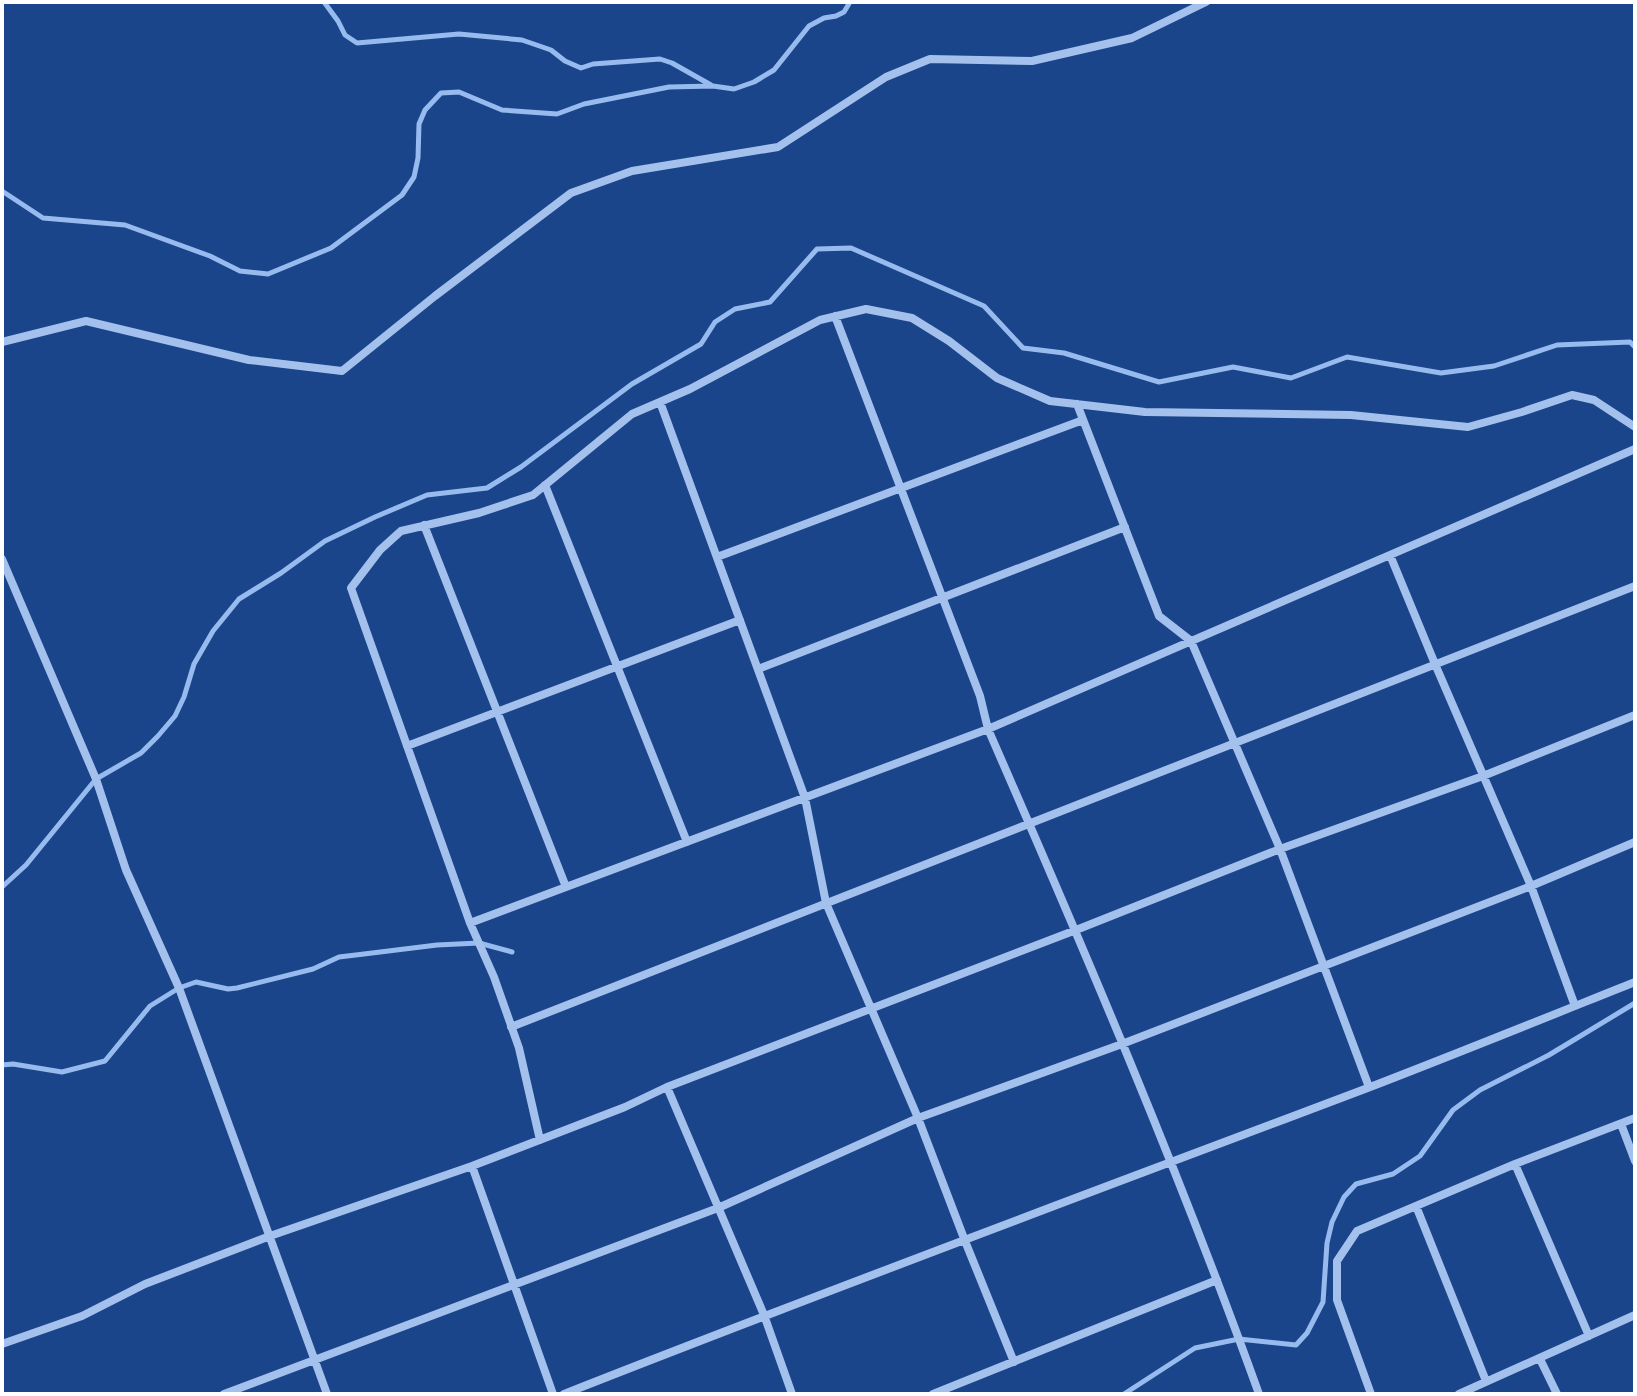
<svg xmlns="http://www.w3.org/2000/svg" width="1637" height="1396" viewBox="0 0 1637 1396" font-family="'Golos Text',sans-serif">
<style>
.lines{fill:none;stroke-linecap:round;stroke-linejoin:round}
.stream{stroke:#97bbef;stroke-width:5}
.minor{stroke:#a4c1ed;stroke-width:8}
</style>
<rect width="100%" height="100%" fill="#1a458a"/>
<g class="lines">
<path class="stream" d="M324 2 338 21 345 35 357 43 459 34 522 40 551 50 565 61 581 68 593 64 660 59 672 63 711 85
M2 191 43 218 125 225 210 256 240 271 268 274 331 248 402 195 414 177 418 158 419 124 425 110 441 93 459 92 502 110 557 114 584 104 669 87 713 86 734 89 754 82 774 70 809 26 824 18 836 16 844 12 850 2
M2 887 26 865 96 779 141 753 158 736 175 716 184 697 194 664 213 631 239 599 281 573 325 541 375 517 427 495 487 488 521 467 632 384 701 344 715 322 735 309 770 302 817 249 851 248 984 306 1023 348 1064 353 1159 382 1233 367 1291 378 1347 357 1441 373 1494 366 1557 345 1630 342 1635 347
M2 1065 13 1064 62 1072 105 1061 150 1006 179 988 196 982 228 989 237 988 313 969 339 957 364 954 437 945 479 943 512 952
M1124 1394 1195 1348 1239 1339 1296 1345 1307 1333 1323 1302 1327 1243 1332 1222 1344 1197 1356 1184 1393 1174 1420 1156 1453 1110 1480 1090 1549 1055 1635 1003"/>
<path class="minor" d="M835 316 980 696 988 729C1084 949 1178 1169 1259 1394
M2 342 86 321 249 360 342 371 435 296 571 193 632 171 778 147 886 77 930 59 1032 61 1132 38 1206 2
M660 402 805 798 826 903 918 1118 965 1241 1014 1362
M1077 404 1159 616 1191 641 1280 849 1369 1087
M545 485 687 842
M424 525 566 887
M1390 555 1435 664 1531 886 1575 1006
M717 557 1083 420
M2 559 96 779 126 870 179 988 327 1394
M758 669 1125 527
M407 746 740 620
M470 923 988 729 1635 449
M511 1027 1635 586
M667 1087 764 1315 792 1394
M1621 1124 1635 1161
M540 1140 519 1048 494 977 470 923 351 588 380 550 401 531 479 513 533 495 632 414 690 389 820 320 866 309 912 318 949 341 997 378 1050 401 1145 412 1351 415 1468 427 1522 412 1572 395 1594 400 1635 427
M1515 1164 1589 1336
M472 1166 553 1394
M1416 1206 1486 1381
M2 1344 82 1316 145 1284 270 1236 472 1166 625 1107 667 1087 1076 930 1280 849 1483 776 1635 715
M1540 1359 1557 1394
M224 1394 718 1208 918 1118 1122 1044 1531 886 1635 842
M564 1394C830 1289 1098 1190 1365 1089 1456 1054 1545 1018 1635 982
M933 1394 1217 1280
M1371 1394 1337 1300V1261L1357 1231 1515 1164 1635 1118
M1459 1394 1635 1315"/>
</g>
<rect width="1637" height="1396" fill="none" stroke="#ffffff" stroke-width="8"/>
</svg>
